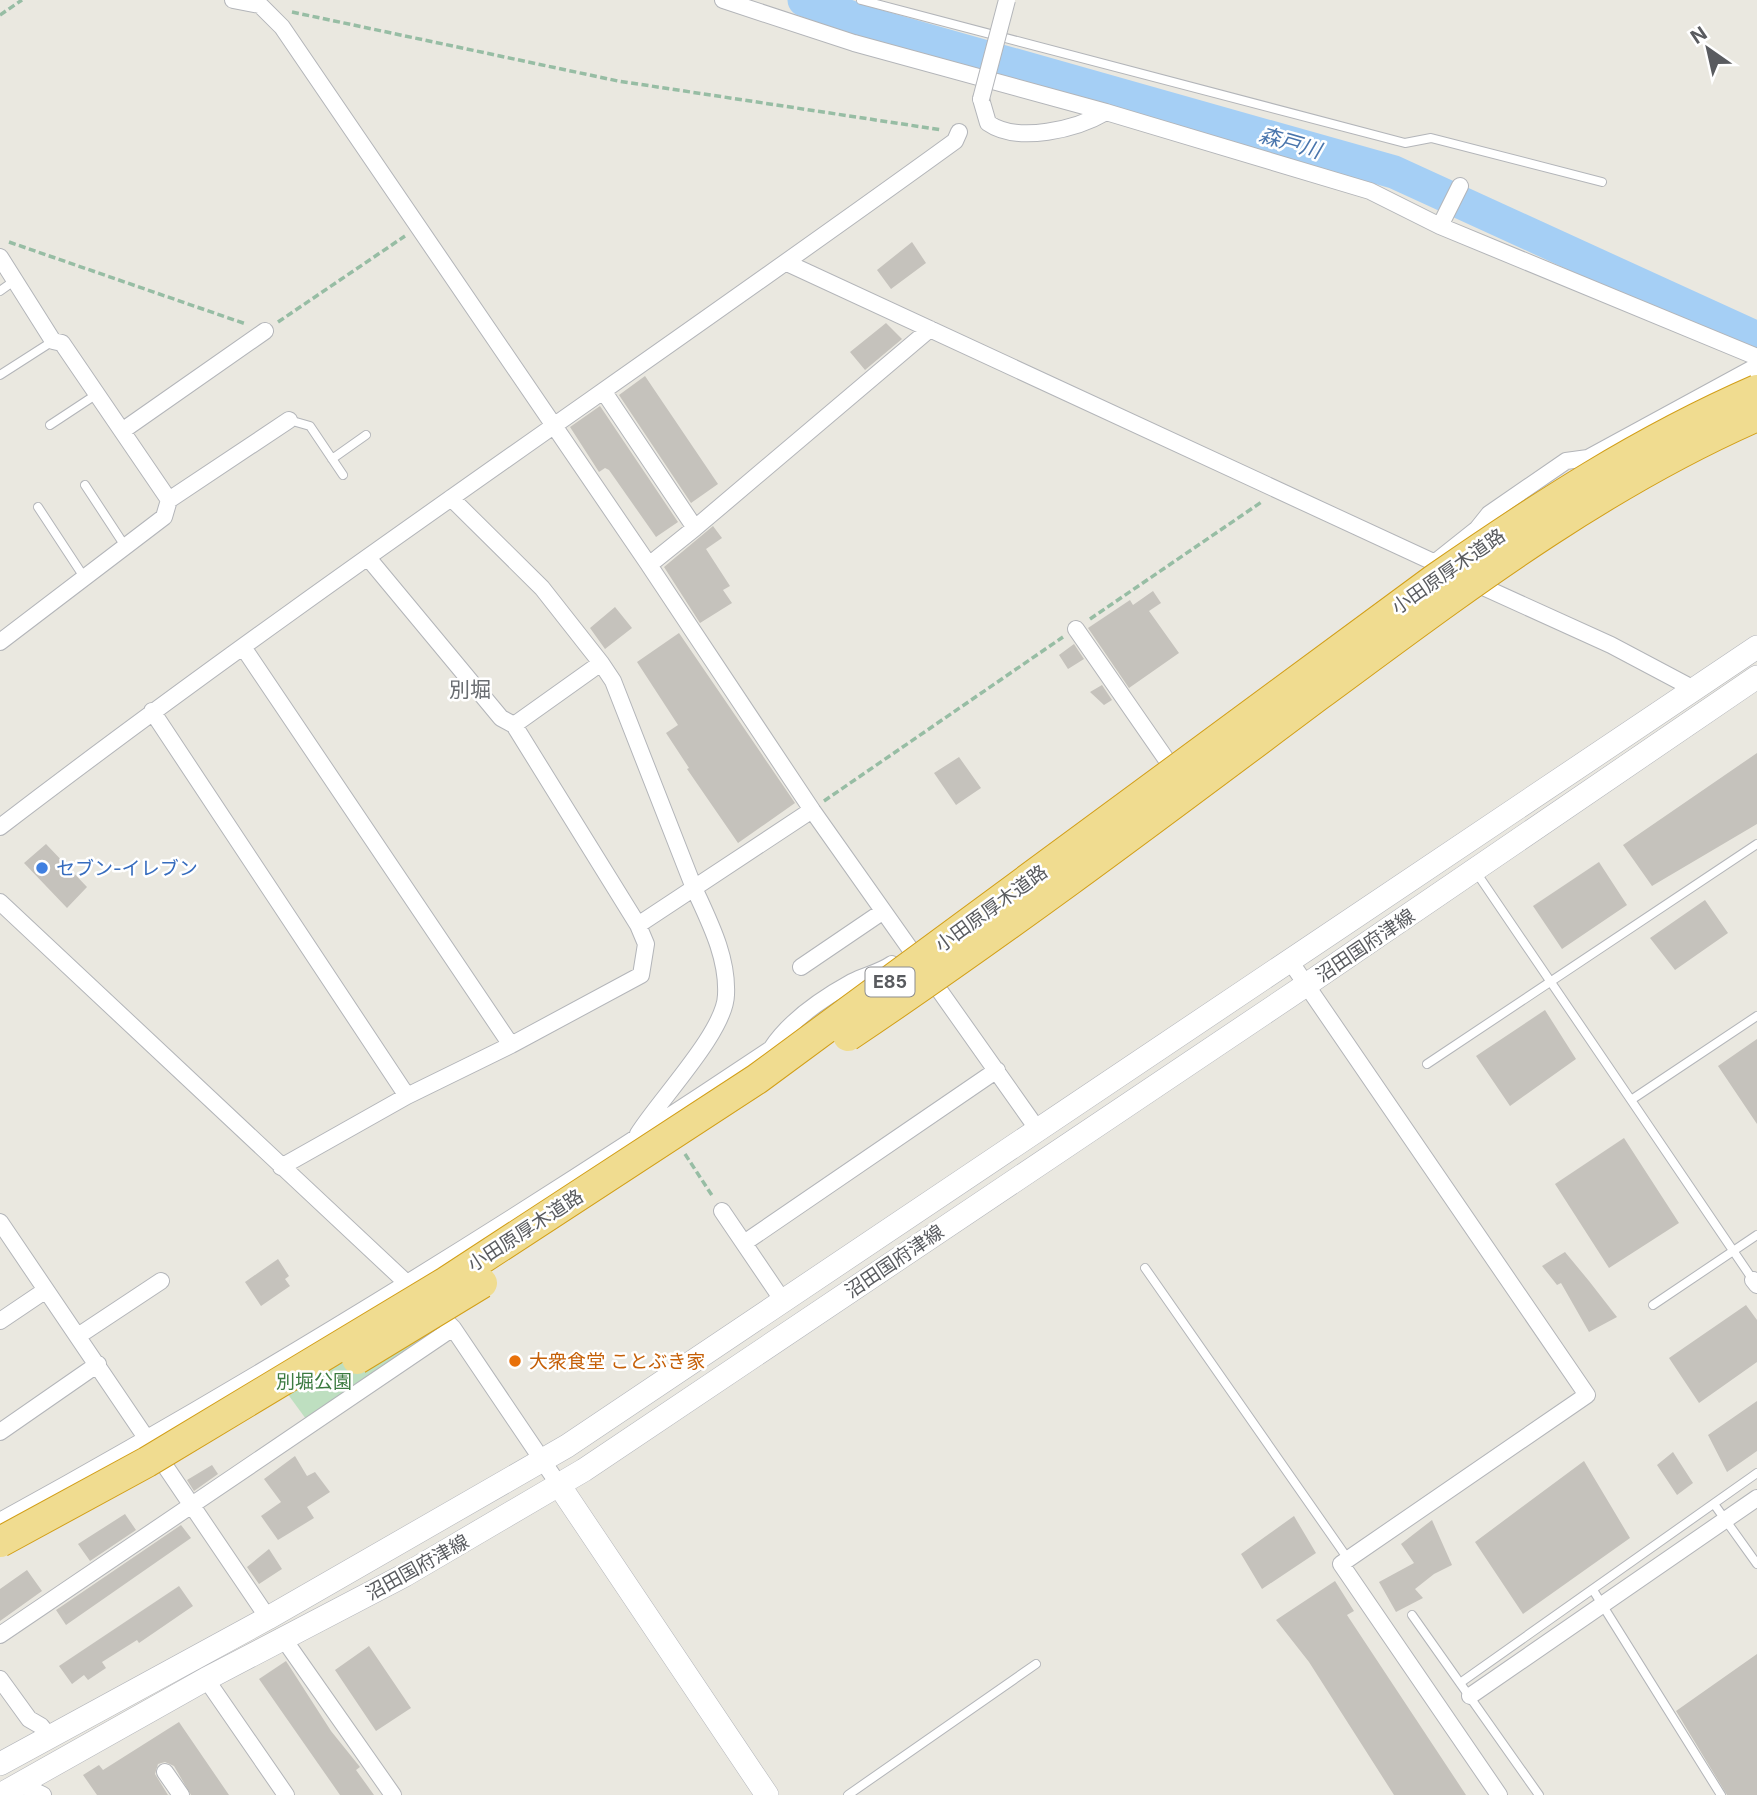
<svg xmlns="http://www.w3.org/2000/svg" width="1757" height="1795" viewBox="0 0 1757 1795" font-family="Inter,'Noto Sans JP',sans-serif">
<style>
.green{fill:#bedfc0}
.lines{fill:none;stroke-linecap:round;stroke-linejoin:round}
.river{stroke:#a5cff5;stroke-width:33}
.building{fill:#c5c2bc}
.lane-casing{stroke:#b3b5b9;stroke-width:10}
.street-casing{stroke:#b3b5b9;stroke-width:18}
.secondary-casing{stroke:#b4b6bb;stroke-width:24}
.path{stroke:#97bda4;stroke-width:3.5;stroke-dasharray:7 3.5;stroke-linecap:butt}
.lane{stroke:#fff;stroke-width:8}
.street{stroke:#fff;stroke-width:16}
.secondary{stroke:#fff;stroke-width:23}
.street-bridge-casing{stroke:#b3b5b9;stroke-width:18;stroke-linecap:butt}
.highway-bridge-casing{stroke:#d29f18;stroke-width:32;stroke-linecap:butt}
.street-bridge{stroke:#fff;stroke-width:16}
.highway-bridge{stroke:#f0dc90;stroke-width:30}
.shop-dot{fill:#3f7fe0;stroke:#fff;stroke-width:2.5}
.food-dot{fill:#e8710a;stroke:#fff;stroke-width:2.5}
.labels{text-anchor:middle;stroke-width:5;stroke-linejoin:round;paint-order:stroke}
.shield{fill:#fff;stroke:#8b8c8f;stroke-width:2}
.shield-label{font-size:18px;font-weight:bold;fill:#595b5f}
.street-label{font-size:19px;fill:#595b5f;stroke:#fff}
.shop-label{font-size:19px;fill:#366cbe;stroke:#fff;text-anchor:start}
.food-label{font-size:19px;fill:#c56008;stroke:#fff;text-anchor:start}
.park-label{font-size:19px;fill:#3c7b41;stroke:#fff}
.water-label{font-size:21px;font-style:italic;fill:#4975ac;stroke:#fff}
.neighbourhood-label{font-size:21px;fill:#6a6d71;stroke:#fff}
</style>
<rect width="100%" height="100%" fill="#eae8e0"/>
<path class="green" d="M406 1294 440 1328 306 1419 273 1374Z"/>
<g class="lines">
<path class="river" d="M804 0 870 24 1394 172 1757 338"/>
</g>
<path class="building" d="M912 242 926 263 891 289 877 270Z
M886 323 902 339 865 370 850 352Z
M645 376 718 484 691 503 619 395Z
M600 406 678 522 656 537 609 470 605 468 599 472 570 427Z
M713 526 722 538 706 549 730 586 723 590 732 603 700 623 664 567Z
M1153 591 1161 603 1149 611 1179 653 1129 688 1088 628 1130 600 1133 605Z
M615 607 632 628 605 649 590 628Z
M679 633 795 803 738 843 687 769 689 768 666 733 678 725 637 662Z
M1074 644 1084 659 1068 669 1059 655Z
M1102 685 1112 700 1104 705 1090 692Z
M1757 753V824L1652 886 1623 845Z
M959 757 981 788 956 805 934 773Z
M46 844 87 887 67 908 24 863Z
M1599 862 1627 905 1562 949 1533 906Z
M1705 900 1728 933 1675 970 1650 938Z
M1545 1010 1576 1059 1510 1106 1476 1056Z
M1757 1039V1124L1718 1066Z
M1624 1138 1679 1223 1609 1268 1555 1184Z
M1565 1252 1589 1281 1617 1317 1589 1332 1561 1283 1557 1285 1542 1266Z
M278 1259 289 1276 285 1279 290 1286 261 1306 245 1282Z
M1746 1305 1757 1320V1362L1699 1403 1669 1358Z
M1757 1401V1451L1727 1472 1708 1435Z
M1673 1452 1693 1483 1677 1495 1657 1465Z
M295 1456 307 1476 315 1472 330 1492 307 1507 314 1518 278 1540 261 1516 281 1502 264 1479Z
M1584 1461 1630 1538 1523 1614 1475 1542Z
M212 1465 218 1474 194 1491 187 1480Z
M125 1514 136 1530 90 1561 78 1544Z
M1294 1516 1316 1553 1262 1589 1241 1554Z
M1432 1520 1452 1565 1434 1574 1415 1589 1423 1598 1396 1612 1379 1582 1414 1563 1401 1544Z
M181 1525 191 1538 66 1625 56 1610Z
M269 1549 282 1569 259 1584 247 1567Z
M27 1570 42 1591 0 1621V1589Z
M1335 1581 1354 1611 1347 1615 1466 1795H1394L1309 1662 1276 1620Z
M179 1586 193 1606 139 1643 137 1640 102 1662 106 1668 88 1680 84 1675 72 1684 59 1666Z
M369 1646 411 1708 376 1731 335 1670Z
M1757 1654V1795H1727L1676 1711Z
M286 1661 331 1731 360 1767 356 1770 374 1795H340L259 1679Z
M179 1722 229 1795H191L174 1766 165 1762 158 1764 155 1774 168 1795H97L83 1775 99 1765 103 1770Z"/>
<g class="lines">
<g class="lane-casing">
<path id="lane" d="M861 0 1405 143 1431 138 1602 182
M0 291 14 281
M0 375 53 341
M289 420 310 426 343 475
M50 425 97 394
M332 459 366 435
M85 485 125 546
M38 507 84 577
M1476 872 1631 1100 1757 1016
M1427 1064 1757 844
M1631 1100 1753 1280
M1145 1268 1348 1559
M1653 1305 1757 1235
M1714 1504 1757 1564
M1593 1590 1721 1795
M1412 1615 1539 1795
M1460 1683 1757 1473
M848 1795 1036 1664"/>
</g>
<g class="street-casing">
<path id="street" d="M233 0 260 5 282 27 649 565
M723 0 854 43 1106 112
M981 99 988 123C1018 144 1077 129 1106 112L1370 191 1440 226 1757 357
M1440 226 1460 186
M0 257 53 341 62 343 169 500 164 517 0 642
M787 263 1444 567
M122 431 265 331
M451 498 542 588 601 663
M169 500 289 420
M695 528 930 329
M1433 564 1477 529 1489 514 1566 461 1588 458 1757 366
M1470 581 1611 645 1694 689
M1076 629 1166 759
M243 647 511 1045 641 975 646 944 638 925 514 725 501 718 369 559
M152 711 407 1096
M514 725 601 663 613 681 694 888 812 810 649 565 695 528 604 392
M812 810 1038 1130
M0 827C311 589 638 371 955 141L959 132
M0 902 412 1288
M1290 961 1587 1395 1341 1564 1499 1795
M801 967 882 912
M638 1134C659 1100 725 1032 726 995 728 957 709 921 694 888L638 925
M281 1167 407 1096 511 1045
M722 1211 783 1301
M0 1222 268 1618
M744 1243 997 1070
M1753 1280 1757 1285
M433 1308 453 1328 559 1485
M0 1321 46 1290
M78 1336 161 1281
M0 1432 98 1364
M0 1521C264 1376 521 1216 771 1049 789 1021 823 998 852 982 865 975 879 973 892 964
M0 1635 453 1328
M283 1638 393 1795
M0 1679 29 1719 41 1726 50 1737
M206 1679 286 1795
M1470 1696 1757 1498
M165 1772 181 1795
M20 1784 43 1795"/>
</g>
<g class="secondary-casing">
<path id="secondary" d="M559 1485 767 1795
M0 1764 268 1618 567 1446 1757 647
M0 1795 206 1679 405 1575 584 1470 1306 985 1757 677"/>
</g>
<path class="path" d="M292 12 618 81 942 130
M0 15 22 0
M9 242 246 324
M278 322 405 236
M1090 619 1263 501
M824 801 1063 637
M685 1154 713 1197"/>
<use href="#lane" class="lane"/>
<use href="#street" class="street"/>
<use href="#secondary" class="secondary"/>
<g class="street-bridge-casing">
<path id="street-bridge" d="M981 99 1007 0"/>
</g>
<g class="highway-bridge-casing">
<path id="highway-bridge" d="M848 1036C1009 928 1164 811 1319 695 1459 592 1597 486 1757 416
M357 1359 482 1283
M0 1542 147 1462 446 1282 757 1079 1435 579C1539 507 1640 441 1757 390"/>
</g>
<use href="#street-bridge" class="street-bridge"/>
<use href="#highway-bridge" class="highway-bridge"/>
</g>
<circle class="shop-dot" cx="42" cy="868" r="7"/>
<circle class="food-dot" cx="515" cy="1361" r="7"/>
<g class="labels">
<rect class="shield" x="865.5" y="967.5" width="49" height="29" rx="5"/>
<g class="shield-label">
<text x="890" y="988">E85</text>
</g>
<g class="street-label">
<text transform="translate(1448 571) rotate(-35)" y="7">小田原厚木道路</text>
<text transform="translate(991 908) rotate(-36)" y="7">小田原厚木道路</text>
<text transform="translate(1365 945) rotate(-34)" y="7">沼田国府津線</text>
<text transform="translate(525 1230) rotate(-33)" y="7">小田原厚木道路</text>
<text transform="translate(894 1261) rotate(-34)" y="7">沼田国府津線</text>
<text transform="translate(417 1567) rotate(-29)" y="7">沼田国府津線</text>
</g>
<g class="shop-label">
<text x="56" y="875">セブン-イレブン</text>
</g>
<g class="food-label">
<text x="529" y="1368">大衆食堂 ことぶき家</text>
</g>
<g class="park-label">
<text x="314" y="1388">別堀公園</text>
</g>
<g class="water-label">
<text transform="translate(1290 143) rotate(16)" y="7">森戸川</text>
</g>
<g class="neighbourhood-label">
<text x="470" y="697">別堀</text>
</g>
</g>
<g transform="translate(1708 49) rotate(326)" stroke="#ffffff" stroke-width="5" paint-order="stroke">
<path d="M0-5L12 26L0 18L-12 26Z" fill="#595b5f"/>
<text y="-10" font-size="19" font-weight="bold" text-anchor="middle" fill="#595b5f">N</text>
</g>
</svg>
